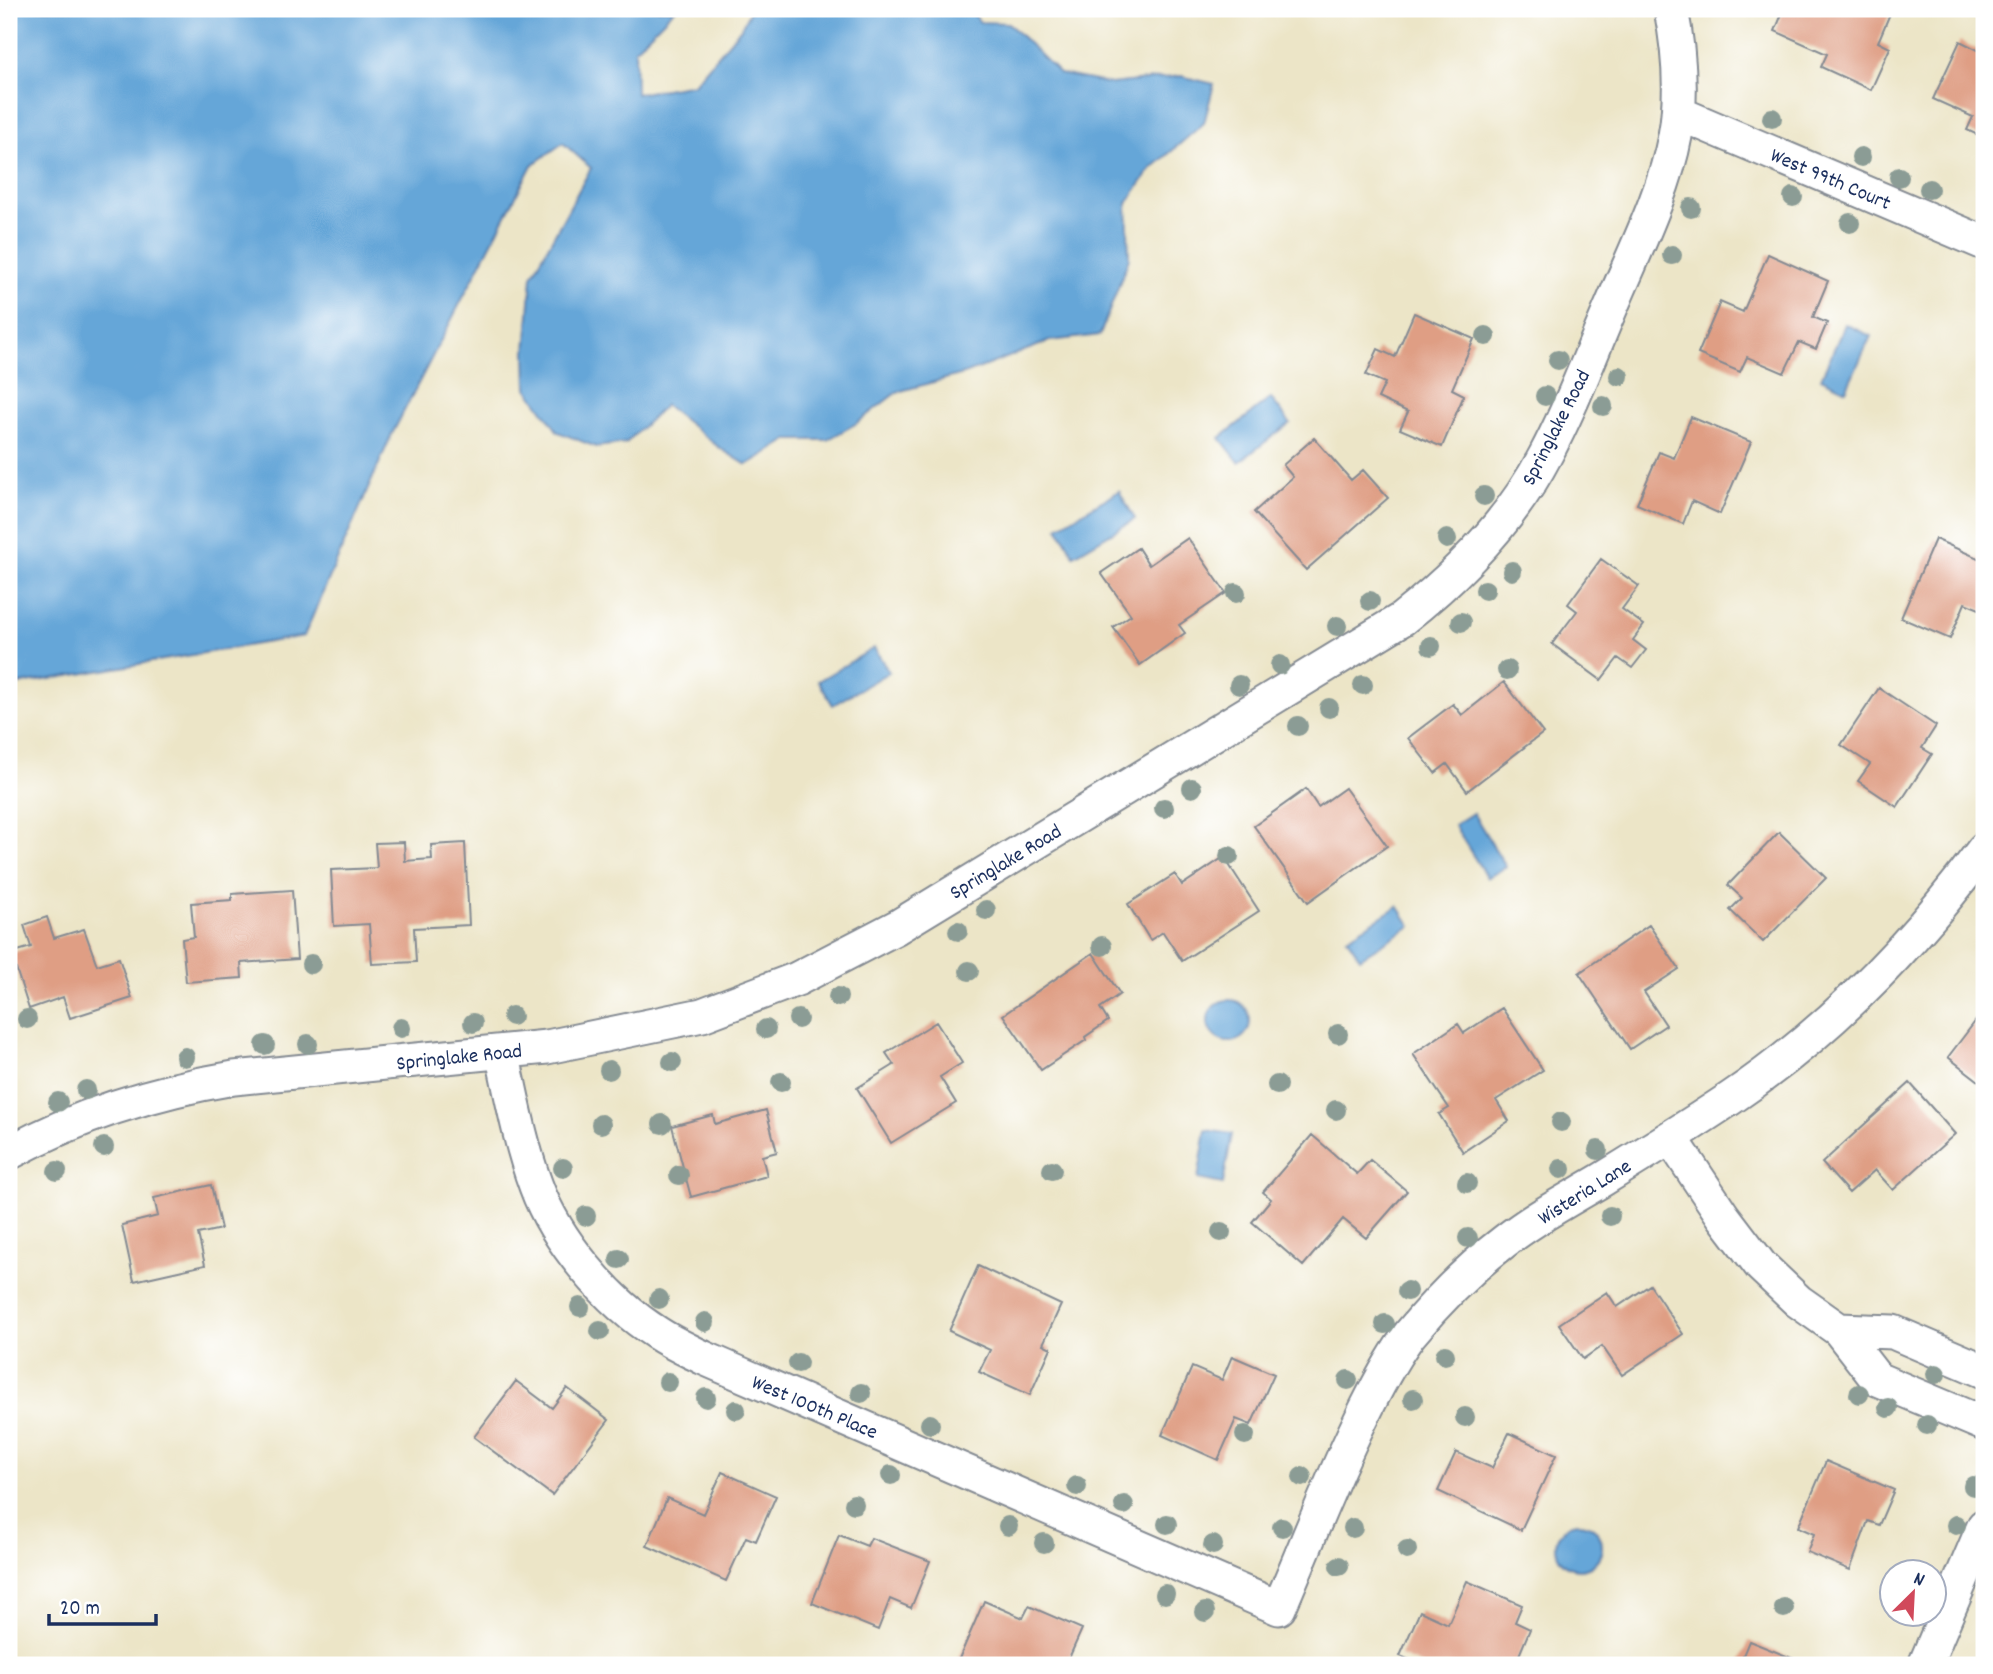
<svg xmlns="http://www.w3.org/2000/svg" width="1993" height="1674" viewBox="0 0 1993 1674" font-family="Dekko,sans-serif">
	<style>
		.water { fill: #65a6d8; stroke: #406a9b; stroke-width: 2 }
		.building { fill: #df9e84 }
		.lines { fill: none; stroke-linecap: round; stroke-linejoin: round }
		.street-casing { stroke: #848a92; stroke-width: 37 }
		.street { stroke: #fff; stroke-width: 33 }
		.tree { fill: #8b9c95 }
		.labels { text-anchor: middle; stroke-width: 6; stroke-linejoin: round; paint-order: stroke }
		.street-label { font-size: 21px; fill: #1b2f5e; stroke: #fff }
	</style>
	<rect width="100%" height="100%" fill="#fff"/>
	<filter id="ink" filterUnits="userSpaceOnUse"><feTurbulence type="fractalNoise" baseFrequency=".0143" numOctaves="2"/><feDisplacementMap in="SourceGraphic" scale="14" xChannelSelector="R" yChannelSelector="G"/><feConvolveMatrix kernelMatrix="1 2 1 2 8 2 1 2 1" color-interpolation-filters="sRGB"/></filter>
	<filter id="wash" filterUnits="userSpaceOnUse"><feTurbulence type="fractalNoise" baseFrequency=".00686" numOctaves="4" result="noise"/><feDisplacementMap in="SourceGraphic" scale="28" xChannelSelector="R" yChannelSelector="G"/><feGaussianBlur stdDeviation="1.57" result="paint"/><feColorMatrix in="noise" values="0 0 0 0 0 0 0 0 0 0 0 0 0 0 0 0 0 1.4 0 .05"/><feComposite in="paint" operator="in"/></filter>
	<g filter="url(#wash)">
		<rect width="100%" height="100%" fill="#ece5c7"/>
		<!-- water -->
		<path class="water" d="M9,9H675L635,49L636,94L694,84L741,28L751,9H970L980,22L1008,23L1060,74L1111,84L1181,76L1214,84L1204,123L1151,169L1127,203L1129,258L1100,335L1050,341L967,373L897,392L857,423L827,440H788L747,465L721,449L665,405L626,443L596,447L558,432L527,388L526,352L532,276L591,168L563,143L532,165L391,436L304,636L9,686Z
			M1845,324L1871,336L1846,390L1821,378Z
			M1271,398L1290,423L1239,462L1220,438Z
			M1119,491L1135,519L1074,555L1058,527Z
			M874,648L889,672L833,705L818,681Z
			M1473,813L1506,867L1487,878L1454,825Z
			M1398,906L1411,926L1360,958L1347,938Z
			M1208 1021a21 21 0 1 1 42 0a21 21 0 1 1-42 0Z
			M1206,1130L1232,1134L1223,1184L1198,1179Z
			M1556 1546a23 23 0 1 1 46 0a23 23 0 1 1-46 0Z"/>
		<g id="blocks">
			<!-- building -->
			<path class="building" d="M1784,9H1892L1878,42L1890,48L1871,90L1821,67L1827,54L1775,31Z
				M1960,41L1984,53V138L1967,130L1973,117L1933,99Z
				M1768,254L1828,281L1813,317L1827,323L1816,349L1799,342L1784,373L1747,357L1740,372L1698,354L1720,302L1743,312Z
				M1414,313L1474,339L1452,389L1464,395L1442,447L1400,429L1408,412L1378,398L1385,383L1366,375L1378,349L1395,357Z
				M1691,417L1751,442L1720,514L1692,501L1683,524L1637,504L1659,452L1674,458Z
				M1314,438L1351,480L1363,470L1388,498L1306,570L1254,512L1293,477L1283,465Z
				M1188,538L1226,593L1179,625L1185,633L1140,665L1113,627L1131,615L1101,573L1138,548L1149,565Z
				M1935,539L1980,559L1984,548V611L1965,603L1950,639L1901,618Z
				M1601,559L1639,586L1622,609L1644,625L1633,640L1646,650L1632,668L1618,658L1601,680L1552,644L1577,611L1568,604Z
				M1504,682L1543,733L1467,791L1447,764L1435,773L1408,738L1453,704L1462,715Z
				M1879,688L1936,726L1922,748L1932,754L1897,807L1858,781L1870,764L1841,745Z
				M1345,788L1387,846L1308,902L1254,826L1306,789L1318,807Z
				M1779,832L1826,878L1763,942L1730,910L1742,898L1728,885Z
				M404,842L405,861L432,859L431,845L465,843L469,925L414,928L416,962L372,964L369,924L334,926L331,870L377,868L375,843Z
				M1224,857L1259,911L1182,961L1163,932L1150,940L1128,904L1175,874L1182,885Z
				M292,890L297,959L241,963L242,978L186,982L182,939L194,937L191,903L232,900V894Z
				M47,917L54,938L84,929L97,965L119,958L132,998L70,1018L63,997L29,1009L11,953L31,947L24,925Z
				M1649,925L1679,969L1644,992L1666,1025L1630,1049L1579,973Z
				M1093,953L1120,994L1100,1008L1108,1021L1085,1037L1086,1040L1041,1070L1003,1015Z
				M1502,1008L1543,1070L1496,1100L1509,1121L1463,1152L1439,1114L1449,1108L1413,1054L1458,1024L1464,1033Z
				M1984,1010V1085L1948,1057Z
				M936,1022L962,1063L940,1077L956,1103L891,1143L857,1088L894,1065L886,1053Z
				M1910,1083L1955,1134L1893,1190L1875,1170L1849,1193L1822,1163Z
				M766,1110L777,1152L762,1156L767,1176L691,1197L672,1126L713,1115L715,1124Z
				M1312,1135L1357,1174L1370,1160L1407,1191L1366,1238L1343,1219L1303,1266L1252,1222L1271,1199L1263,1192Z
				M211,1185L221,1229L198,1234L205,1265L134,1281L122,1225L158,1216L154,1198Z
				M978,1266L1061,1305L1043,1344L1051,1348L1030,1395L979,1372L990,1350L949,1331Z
				M1650,1285L1683,1334L1622,1375L1602,1346L1583,1359L1559,1324L1607,1292L1617,1307Z
				M1232,1356L1274,1374L1251,1425L1236,1419L1218,1460L1162,1435L1192,1367L1222,1380Z
				M516,1381L552,1408L567,1388L609,1420L552,1495L474,1437Z
				M1509,1433L1556,1455L1521,1530L1438,1491L1456,1452L1492,1468Z
				M1826,1461L1894,1490L1879,1525L1868,1521L1850,1570L1807,1552L1814,1534L1798,1527Z
				M722,1472L776,1496L756,1541L746,1537L726,1581L647,1546L667,1498L703,1514Z
				M839,1535L867,1546L871,1538L930,1561L911,1608L890,1599L878,1630L812,1603Z
				M1467,1581L1522,1605L1515,1622L1530,1629L1515,1665H1422L1400,1656L1420,1611L1448,1624Z
				M984,1601L1023,1618L1029,1606L1082,1629L1066,1665H1049L1040,1661L1038,1665H969L958,1661Z
				M1749,1641L1809,1665H1739Z"/>
		</g>
	</g>
	<g filter="url(#ink)">
		<use href="#blocks" fill-opacity="0" stroke="#848a92" stroke-width="2"/>
		<g class="lines">
			<!-- street casing -->
			<g class="street-casing">
				<path id="street" d="M1678,113L1984,243
					M502,1052C512,1097 520,1143 536,1186C556,1241 608,1302 657,1333C672,1343 688,1350 704,1358L1279,1608C1308,1541 1334,1472 1367,1407C1379,1383 1393,1356 1410,1334C1438,1300 1471,1267 1505,1241C1534,1218 1568,1200 1600,1181C1644,1154 1688,1127 1731,1098C1830,1031 1913,945 1984,849
					M1671,1138L1723,1216L1761,1266L1798,1301L1839,1330L1877,1379L1984,1424
					M9,1153C79,1115 155,1091 234,1078L547,1047L702,1015L797,979L897,927L1402,619C1459,574 1511,521 1545,456C1571,408 1590,356 1612,305C1634,253 1665,191 1675,136C1683,94 1679,50 1671,9
					M1839,1330L1893,1332L1984,1371
					M1925,1665L1984,1526"/>
			</g>
			<!-- street -->
			<use href="#street" class="street"/>
		</g>
		<!-- trees -->
		<g class="tree">
			<circle cx="1772" cy="118" r="10"/>
			<circle cx="1861" cy="157" r="10"/>
			<circle cx="1899" cy="177" r="10"/>
			<circle cx="1929" cy="189" r="10"/>
			<circle cx="1793" cy="197" r="10"/>
			<circle cx="1691" cy="208" r="10"/>
			<circle cx="1850" cy="223" r="10"/>
			<circle cx="1672" cy="255" r="10"/>
			<circle cx="1486" cy="336" r="10"/>
			<circle cx="1558" cy="360" r="10"/>
			<circle cx="1619" cy="376" r="10"/>
			<circle cx="1545" cy="396" r="10"/>
			<circle cx="1603" cy="406" r="10"/>
			<circle cx="1484" cy="496" r="10"/>
			<circle cx="1447" cy="539" r="10"/>
			<circle cx="1512" cy="571" r="10"/>
			<circle cx="1485" cy="590" r="10"/>
			<circle cx="1236" cy="593" r="10"/>
			<circle cx="1370" cy="601" r="10"/>
			<circle cx="1461" cy="622" r="10"/>
			<circle cx="1337" cy="626" r="10"/>
			<circle cx="1431" cy="646" r="10"/>
			<circle cx="1280" cy="665" r="10"/>
			<circle cx="1507" cy="670" r="10"/>
			<circle cx="1239" cy="685" r="10"/>
			<circle cx="1363" cy="685" r="10"/>
			<circle cx="1329" cy="708" r="10"/>
			<circle cx="1298" cy="726" r="10"/>
			<circle cx="1192" cy="788" r="10"/>
			<circle cx="1164" cy="808" r="10"/>
			<circle cx="1229" cy="856" r="10"/>
			<circle cx="986" cy="910" r="10"/>
			<circle cx="958" cy="931" r="10"/>
			<circle cx="1102" cy="946" r="10"/>
			<circle cx="311" cy="964" r="10"/>
			<circle cx="969" cy="971" r="10"/>
			<circle cx="838" cy="997" r="10"/>
			<circle cx="512" cy="1016" r="10"/>
			<circle cx="27" cy="1019" r="10"/>
			<circle cx="798" cy="1019" r="10"/>
			<circle cx="473" cy="1023" r="10"/>
			<circle cx="401" cy="1028" r="10"/>
			<circle cx="766" cy="1029" r="10"/>
			<circle cx="1338" cy="1034" r="10"/>
			<circle cx="308" cy="1044" r="10"/>
			<circle cx="265" cy="1045" r="10"/>
			<circle cx="185" cy="1057" r="10"/>
			<circle cx="672" cy="1062" r="10"/>
			<circle cx="609" cy="1070" r="10"/>
			<circle cx="781" cy="1082" r="10"/>
			<circle cx="1277" cy="1085" r="10"/>
			<circle cx="86" cy="1090" r="10"/>
			<circle cx="58" cy="1102" r="10"/>
			<circle cx="1336" cy="1110" r="10"/>
			<circle cx="1561" cy="1122" r="10"/>
			<circle cx="601" cy="1124" r="10"/>
			<circle cx="662" cy="1124" r="10"/>
			<circle cx="104" cy="1147" r="10"/>
			<circle cx="1598" cy="1150" r="10"/>
			<circle cx="563" cy="1168" r="10"/>
			<circle cx="1561" cy="1169" r="10"/>
			<circle cx="1052" cy="1170" r="10"/>
			<circle cx="57" cy="1171" r="10"/>
			<circle cx="679" cy="1175" r="10"/>
			<circle cx="1467" cy="1183" r="10"/>
			<circle cx="586" cy="1216" r="10"/>
			<circle cx="1610" cy="1216" r="10"/>
			<circle cx="1221" cy="1232" r="10"/>
			<circle cx="1468" cy="1238" r="10"/>
			<circle cx="619" cy="1259" r="10"/>
			<circle cx="1407" cy="1291" r="10"/>
			<circle cx="659" cy="1299" r="10"/>
			<circle cx="580" cy="1307" r="10"/>
			<circle cx="705" cy="1322" r="10"/>
			<circle cx="1385" cy="1324" r="10"/>
			<circle cx="600" cy="1331" r="10"/>
			<circle cx="1445" cy="1355" r="10"/>
			<circle cx="798" cy="1363" r="10"/>
			<circle cx="1936" cy="1374" r="10"/>
			<circle cx="1348" cy="1380" r="10"/>
			<circle cx="668" cy="1382" r="10"/>
			<circle cx="861" cy="1393" r="10"/>
			<circle cx="1859" cy="1394" r="10"/>
			<circle cx="706" cy="1398" r="10"/>
			<circle cx="1413" cy="1399" r="10"/>
			<circle cx="1888" cy="1408" r="10"/>
			<circle cx="736" cy="1410" r="10"/>
			<circle cx="1465" cy="1417" r="10"/>
			<circle cx="930" cy="1424" r="10"/>
			<circle cx="1927" cy="1425" r="10"/>
			<circle cx="1245" cy="1435" r="10"/>
			<circle cx="891" cy="1475" r="10"/>
			<circle cx="1302" cy="1477" r="10"/>
			<circle cx="1077" cy="1486" r="10"/>
			<circle cx="1973" cy="1486" r="10"/>
			<circle cx="854" cy="1504" r="10"/>
			<circle cx="1124" cy="1505" r="10"/>
			<circle cx="1167" cy="1524" r="10"/>
			<circle cx="1956" cy="1525" r="10"/>
			<circle cx="1008" cy="1526" r="10"/>
			<circle cx="1282" cy="1527" r="10"/>
			<circle cx="1353" cy="1528" r="10"/>
			<circle cx="1044" cy="1543" r="10"/>
			<circle cx="1213" cy="1545" r="10"/>
			<circle cx="1407" cy="1550" r="10"/>
			<circle cx="1339" cy="1566" r="10"/>
			<circle cx="1165" cy="1594" r="10"/>
			<circle cx="1784" cy="1608" r="10"/>
			<circle cx="1205" cy="1612" r="10"/>
		</g>
	</g>
	<g class="labels">
		<!-- street labels -->
		<g class="street-label">
			<text transform="translate(1831 178) rotate(23)" y="7">West 99th Court</text>
			<text transform="translate(1555 427) rotate(-63)" y="7">Springlake Road</text>
			<text transform="translate(1005 861) rotate(-31)" y="7">Springlake Road</text>
			<text transform="translate(459 1056) rotate(-6)" y="7">Springlake Road</text>
			<text transform="translate(1584 1191) rotate(-32)" y="7">Wisteria Lane</text>
			<text transform="translate(815 1406) rotate(23)" y="7">West 100th Place</text>
		</g>
	</g>
	<!-- margin -->
	<rect width="1993" height="1674" fill="none" stroke="#fff" stroke-width="35"/>
	<!-- north arrow -->
	<g transform="translate(1913 1593) rotate(24)"><circle r="33" fill="#ffffff" stroke="#a4acbf" stroke-width="2"/>
	<path d="M0-5L12 26L0 18L-12 26Z" fill="#d1495b"/>
	<text y="-10" font-size="19" font-weight="bold" text-anchor="middle" fill="#1b2f5e">N</text>
	</g>
	<!-- scale -->
	<path d="M49 1614v10h107v-10" fill="none" stroke="#1b2f5e" stroke-width="3.5"/>
	<text x="60" y="1614" font-size="21" fill="#1b2f5e" stroke="#ffffff" stroke-width="5" paint-order="stroke">20 m</text>
</svg>
